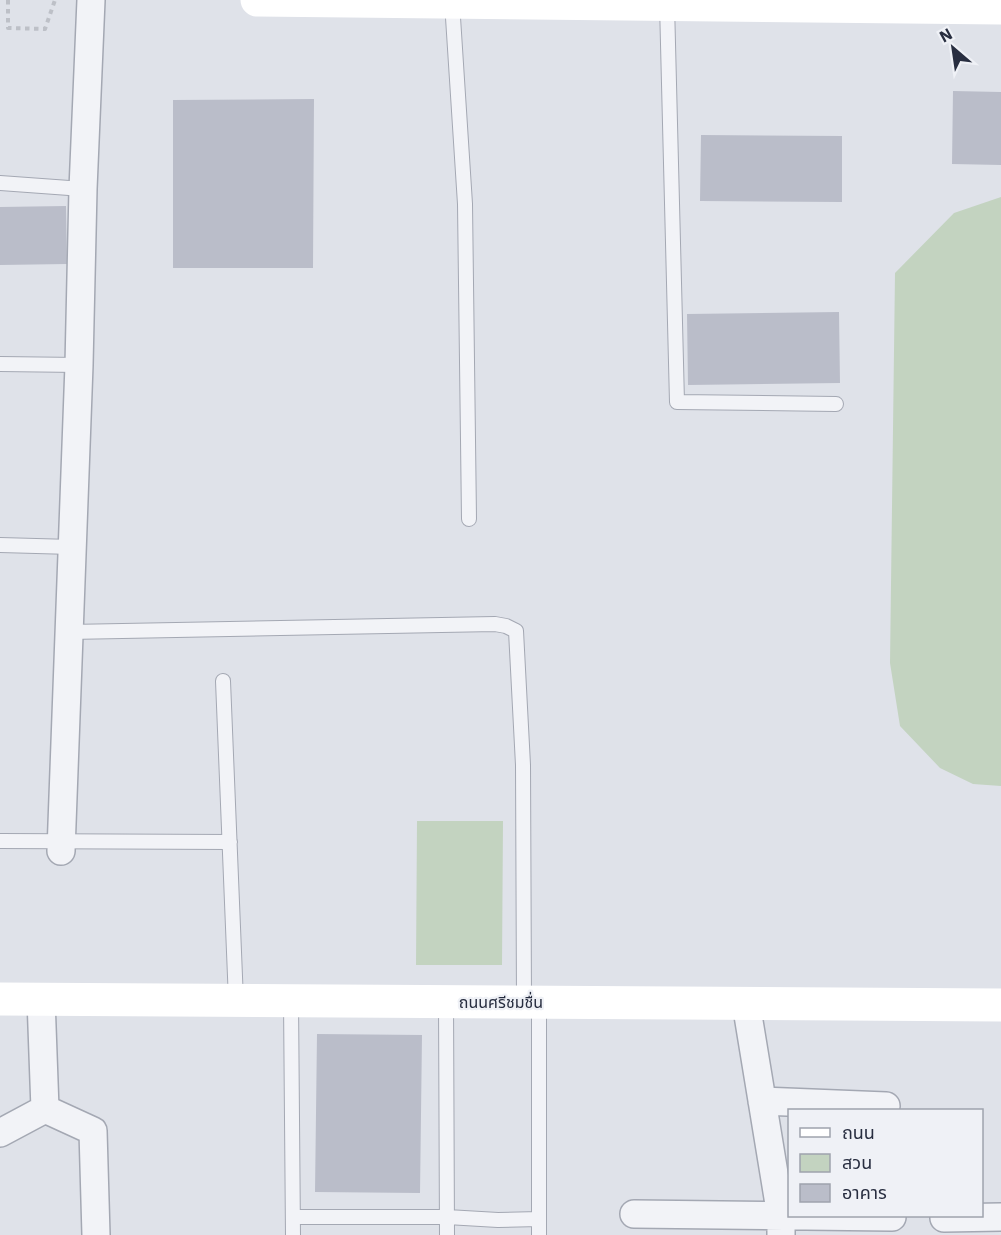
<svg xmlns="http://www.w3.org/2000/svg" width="1001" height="1235" viewBox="0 0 1001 1235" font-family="'IBM Plex Sans','Noto Sans Thai',sans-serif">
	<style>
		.green { fill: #c3d3c0 }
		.building { fill: #babdc9 }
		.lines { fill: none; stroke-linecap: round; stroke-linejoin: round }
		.lane-casing { stroke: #a4a8b3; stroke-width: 16 }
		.street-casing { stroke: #a4a8b3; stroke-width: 30 }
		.path { stroke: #bdc0c7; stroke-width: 4; stroke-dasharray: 4.5 4.5; stroke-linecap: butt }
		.lane { stroke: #f2f3f7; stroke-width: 14 }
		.street { stroke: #f2f3f7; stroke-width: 27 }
		.secondary { stroke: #fff; stroke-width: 33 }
		.labels { text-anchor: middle; stroke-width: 4.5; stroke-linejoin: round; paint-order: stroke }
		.street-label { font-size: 16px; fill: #282e40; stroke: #eff1f6 }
	</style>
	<rect width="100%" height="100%" fill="#dfe2e9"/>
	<!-- green -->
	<path class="green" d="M1001,197V786L973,784L940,768L900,726L890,663L895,273L954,213Z
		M417,821H503L502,965H416Z"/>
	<!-- building -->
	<path class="building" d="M953,91L1001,92V165L952,164Z
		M314,99L313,268H173V100Z
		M701,135L842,136V202L700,201Z
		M66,206L67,264L0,265V207Z
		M839,312L840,383L688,385L687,314Z
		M317,1034L422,1035L420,1193L315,1192Z"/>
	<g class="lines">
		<!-- lane casing -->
		<g class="lane-casing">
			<path id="lane" d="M452,2L465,204L469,519
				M667,4L677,402L836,404
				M0,183L83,189
				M0,364L79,365
				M0,545L72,547
				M69,632L495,624L506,626L516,631L523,765L524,1002
				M223,681L236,1001
				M0,841L230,842
				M291,1001L293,1235
				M446,1002L447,1235
				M293,1217H447L498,1220L539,1219V1002
				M539,1219V1235"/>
		</g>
		<!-- street casing -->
		<g class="street-casing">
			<path id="street" d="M61,851L79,365L83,189L91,0
				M41,999L45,1109L93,1131L96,1235
				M746,1003L781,1216V1235
				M762,1101L886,1106
				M0,1133L45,1109
				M634,1214L892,1217
				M944,1218L1001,1217"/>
		</g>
		<!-- path -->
		<path class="path" d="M8,0V28L45,29L55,0"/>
		<!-- lane -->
		<use href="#lane" class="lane"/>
		<!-- street -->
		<use href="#street" class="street"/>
		<!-- secondary -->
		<path class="secondary" d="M257,0L1001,8
			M0,999L1001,1005"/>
	</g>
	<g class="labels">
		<!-- street labels -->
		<g class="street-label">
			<text x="501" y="1008">ถนนศรีชมชื่น</text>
		</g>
	</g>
	<!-- legend -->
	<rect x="788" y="1109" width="195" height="108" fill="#eff1f6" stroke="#9fa3ad" stroke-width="1.5"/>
	<rect x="800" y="1128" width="30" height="9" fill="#ffffff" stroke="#9fa3ad" stroke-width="1.5"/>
	<text x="842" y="1139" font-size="18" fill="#282e40">ถนน</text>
	<rect x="800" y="1154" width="30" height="18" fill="#c3d3c0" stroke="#9fa3ad" stroke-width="1.5"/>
	<text x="842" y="1169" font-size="18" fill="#282e40">สวน</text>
	<rect x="800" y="1184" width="30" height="18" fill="#babdc9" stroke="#9fa3ad" stroke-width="1.5"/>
	<text x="842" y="1199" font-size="18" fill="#282e40">อาคาร</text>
	<!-- north arrow -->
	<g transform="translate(953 48) rotate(331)" stroke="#eff1f6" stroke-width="4.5" paint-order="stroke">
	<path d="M0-4.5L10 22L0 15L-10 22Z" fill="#282e40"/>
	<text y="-9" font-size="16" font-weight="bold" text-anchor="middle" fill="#282e40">N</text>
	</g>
</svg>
